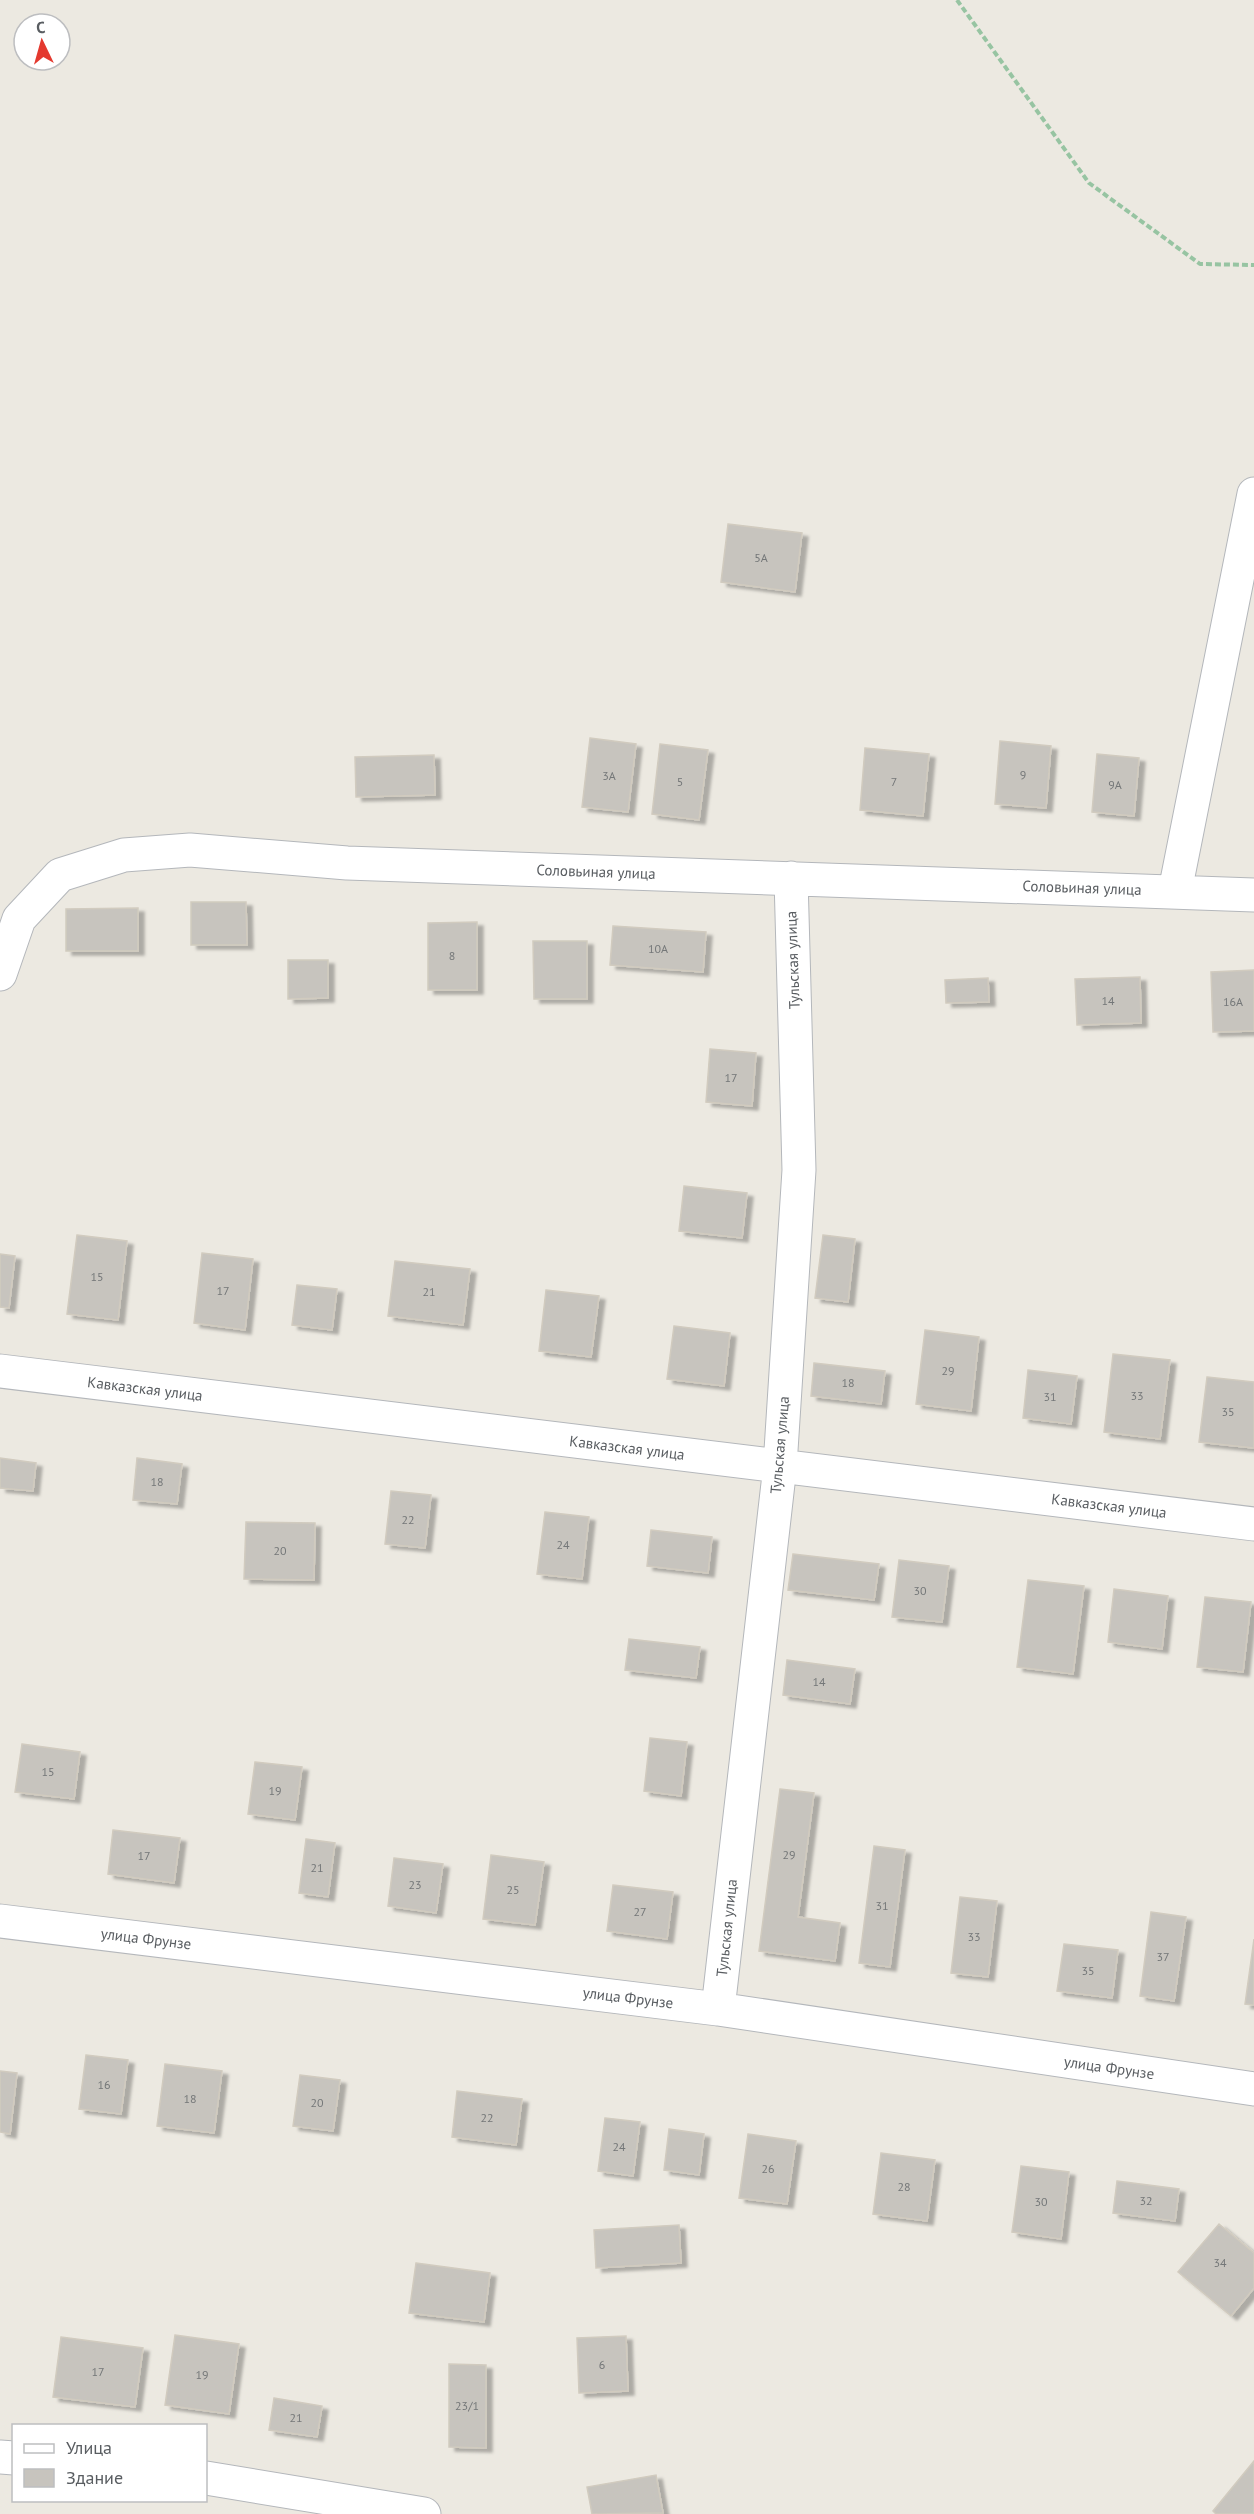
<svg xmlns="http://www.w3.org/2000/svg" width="1254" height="2514" viewBox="0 0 1254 2514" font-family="'PT Sans',sans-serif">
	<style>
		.building { fill: #c7c4be; stroke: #d1cbbf; stroke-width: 1.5; filter: url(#shadow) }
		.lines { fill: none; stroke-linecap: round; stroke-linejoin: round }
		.minor-casing { stroke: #b4b7bb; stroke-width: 35 }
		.path { stroke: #97c4a2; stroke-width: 4; stroke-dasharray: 6 3; stroke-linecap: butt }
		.minor { stroke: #fff; stroke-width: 33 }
		.labels { text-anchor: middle; stroke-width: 4.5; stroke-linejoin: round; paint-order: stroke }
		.number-label { font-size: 12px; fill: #747778 }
		.street-label { font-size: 15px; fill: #595d61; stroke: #fff }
	</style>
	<defs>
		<filter id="shadow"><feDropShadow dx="6" dy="4" stdDeviation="1.5" flood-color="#0004"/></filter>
	</defs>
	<rect width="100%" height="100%" fill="#ece9e1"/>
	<!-- building -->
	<path class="building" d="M728,524L802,533L795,592L721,582Z
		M590,738L636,744L628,812L582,807Z
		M1000,741L1051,746L1046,808L995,804Z
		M660,744L708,750L699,820L652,814Z
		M865,748L929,754L923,816L860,810Z
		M1097,754L1139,758L1134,816L1092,812Z
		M434,755L435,795L356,797L355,757Z
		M191,902H246L247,945H191Z
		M138,908V951H66V909Z
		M477,922V990H428V923Z
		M613,926L706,932L703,972L610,965Z
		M533,941H587V999H534Z
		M288,960H328V998L288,999Z
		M1254,970V1031L1213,1032L1211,972Z
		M1140,977L1141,1023L1077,1025L1075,979Z
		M988,978L989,1002L946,1003L945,980Z
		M710,1049L756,1053L752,1106L706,1102Z
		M684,1186L747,1193L742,1238L679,1231Z
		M77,1235L127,1241L118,1320L67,1314Z
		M823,1235L855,1239L848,1302L815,1298Z
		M202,1253L253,1259L245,1330L194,1323Z
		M0,1254L15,1256L9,1308L0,1307Z
		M395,1261L470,1269L463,1325L388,1316Z
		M297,1285L337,1289L332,1330L292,1325Z
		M546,1290L599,1296L591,1357L539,1351Z
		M674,1326L730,1333L724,1386L667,1379Z
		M925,1330L979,1337L971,1411L916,1404Z
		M1113,1354L1170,1360L1160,1439L1104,1432Z
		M814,1363L885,1371L881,1404L811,1396Z
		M1028,1370L1077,1376L1071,1424L1023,1418Z
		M1207,1377L1254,1382V1448L1199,1442Z
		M0,1458L36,1463L33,1491L0,1488Z
		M137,1458L182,1464L177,1504L133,1500Z
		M391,1491L431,1495L425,1548L385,1544Z
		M545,1512L589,1517L582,1579L537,1574Z
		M246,1522L315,1523L314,1580L244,1579Z
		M651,1530L712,1537L708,1573L647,1566Z
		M793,1554L879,1564L874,1600L788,1590Z
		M899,1560L949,1566L942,1622L892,1617Z
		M1028,1580L1084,1586L1073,1674L1017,1667Z
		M1114,1589L1168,1596L1162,1649L1108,1642Z
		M1205,1597L1251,1602L1243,1672L1197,1667Z
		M629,1639L700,1647L696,1678L625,1670Z
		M787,1660L855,1669L850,1704L783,1695Z
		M650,1738L687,1742L681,1796L644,1791Z
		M22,1744L80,1752L74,1799L15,1792Z
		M255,1762L302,1767L295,1820L248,1814Z
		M780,1789L814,1793L798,1917L840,1923L835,1961L759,1951Z
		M113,1830L180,1838L174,1883L108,1874Z
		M306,1839L335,1843L328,1897L299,1893Z
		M874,1846L905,1850L890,1967L859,1963Z
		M491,1855L544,1862L535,1925L483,1919Z
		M394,1858L443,1864L436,1913L388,1906Z
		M613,1885L673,1892L667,1939L607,1931Z
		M960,1897L997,1901L988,1977L951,1973Z
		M1151,1912L1186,1917L1174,2001L1140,1996Z
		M1254,1939V2005L1245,2004Z
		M1064,1944L1118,1950L1112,1998L1057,1991Z
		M86,2055L128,2060L121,2114L79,2109Z
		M165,2064L222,2071L214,2133L157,2126Z
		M0,2071L17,2073L10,2134L0,2132Z
		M300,2075L340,2080L333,2131L293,2126Z
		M457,2091L522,2099L516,2145L452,2137Z
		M605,2118L640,2122L633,2176L598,2171Z
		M669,2129L704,2134L699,2175L664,2170Z
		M748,2134L796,2141L787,2204L739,2198Z
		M881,2153L935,2160L927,2221L873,2214Z
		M1021,2166L1069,2172L1061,2239L1012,2232Z
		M1117,2181L1179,2189L1175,2221L1113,2213Z
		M1219,2224L1254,2253V2288L1231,2316L1178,2272Z
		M679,2225L681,2263L596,2268L594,2230Z
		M416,2263L490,2273L484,2322L409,2313Z
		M175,2335L239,2344L229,2414L165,2405Z
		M626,2336L628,2391L579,2393L577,2338Z
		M61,2337L143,2348L135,2407L53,2397Z
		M449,2364L486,2365V2448L449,2447Z
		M274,2398L322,2406L317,2437L269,2430Z
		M1254,2461V2514H1216L1213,2511Z
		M656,2475L663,2513L592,2514L587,2487Z"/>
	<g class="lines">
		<!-- minor casing -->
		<g class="minor-casing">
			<path id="minor" d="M1175,891L1254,494
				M0,974L19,919L60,875L124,855L190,850L347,863L1254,895
				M0,1371L1254,1524
				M0,1921L718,2009L1254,2089
				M718,2009L780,1466L799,1170L791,878
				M0,2457L14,2458
				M206,2478L424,2514"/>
		</g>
		<!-- path -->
		<path class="path" d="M957,0L1089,183L1200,264L1254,265"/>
		<!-- minor -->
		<use href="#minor" class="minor"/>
	</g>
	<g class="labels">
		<!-- number labels -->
		<g class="number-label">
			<text x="761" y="562">5А</text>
			<text x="1023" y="779">9</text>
			<text x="609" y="780">3А</text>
			<text x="680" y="786">5</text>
			<text x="894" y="786">7</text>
			<text x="1115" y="789">9А</text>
			<text x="658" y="953">10А</text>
			<text x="452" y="960">8</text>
			<text x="1108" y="1005">14</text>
			<text x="1233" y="1006">16А</text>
			<text x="731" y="1082">17</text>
			<text x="97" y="1281">15</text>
			<text x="223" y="1295">17</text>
			<text x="429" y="1296">21</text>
			<text x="948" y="1375">29</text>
			<text x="848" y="1387">18</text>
			<text x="1137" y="1400">33</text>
			<text x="1050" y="1401">31</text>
			<text x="1228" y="1416">35</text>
			<text x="157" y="1486">18</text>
			<text x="408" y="1524">22</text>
			<text x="563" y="1549">24</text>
			<text x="280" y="1555">20</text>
			<text x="920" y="1595">30</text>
			<text x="819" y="1686">14</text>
			<text x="48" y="1776">15</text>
			<text x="275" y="1795">19</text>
			<text x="789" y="1859">29</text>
			<text x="144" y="1860">17</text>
			<text x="317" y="1872">21</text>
			<text x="415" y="1889">23</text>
			<text x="513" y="1894">25</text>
			<text x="882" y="1910">31</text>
			<text x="640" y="1916">27</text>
			<text x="974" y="1941">33</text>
			<text x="1163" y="1961">37</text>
			<text x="1088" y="1975">35</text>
			<text x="104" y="2089">16</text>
			<text x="190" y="2103">18</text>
			<text x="317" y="2107">20</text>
			<text x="487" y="2122">22</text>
			<text x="619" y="2151">24</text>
			<text x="768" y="2173">26</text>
			<text x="904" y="2191">28</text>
			<text x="1146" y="2205">32</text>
			<text x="1041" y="2206">30</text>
			<text x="1220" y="2267">34</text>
			<text x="602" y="2369">6</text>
			<text x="98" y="2376">17</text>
			<text x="202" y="2379">19</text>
			<text x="467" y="2410">23/1</text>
			<text x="296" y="2422">21</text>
		</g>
		<!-- street labels -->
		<g class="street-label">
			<text transform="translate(596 872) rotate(2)" y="5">Соловьиная улица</text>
			<text transform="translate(1082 888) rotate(2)" y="5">Соловьиная улица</text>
			<text transform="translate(793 960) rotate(-92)" y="5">Тульская улица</text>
			<text transform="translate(145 1389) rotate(7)" y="5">Кавказская улица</text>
			<text transform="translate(780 1445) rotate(-85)" y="5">Тульская улица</text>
			<text transform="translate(627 1448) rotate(7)" y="5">Кавказская улица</text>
			<text transform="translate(1109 1506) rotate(7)" y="5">Кавказская улица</text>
			<text transform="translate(727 1928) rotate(-84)" y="5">Тульская улица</text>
			<text transform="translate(146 1939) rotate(7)" y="5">улица Фрунзе</text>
			<text transform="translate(628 1998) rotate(7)" y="5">улица Фрунзе</text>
			<text transform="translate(1109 2068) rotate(8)" y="5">улица Фрунзе</text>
		</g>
	</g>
	<!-- legend -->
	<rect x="12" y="2424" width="195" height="78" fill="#ffffff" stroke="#bdbec0" stroke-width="1.5"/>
	<rect x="24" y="2444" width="30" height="9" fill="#ffffff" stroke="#bdbec0" stroke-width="1.5"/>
	<text x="66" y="2454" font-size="18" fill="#595d61">Улица</text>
	<rect x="24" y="2469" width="30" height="18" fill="#c7c4be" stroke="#bdbec0" stroke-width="1.5"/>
	<text x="66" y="2484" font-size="18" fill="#595d61">Здание</text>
	<!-- north arrow -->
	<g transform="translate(42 42) rotate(355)"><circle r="28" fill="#ffffff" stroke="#bdbec0" stroke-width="1.5"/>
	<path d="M0-4.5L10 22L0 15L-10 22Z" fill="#e4392f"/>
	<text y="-9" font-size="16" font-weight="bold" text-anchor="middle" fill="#595d61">С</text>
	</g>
</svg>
